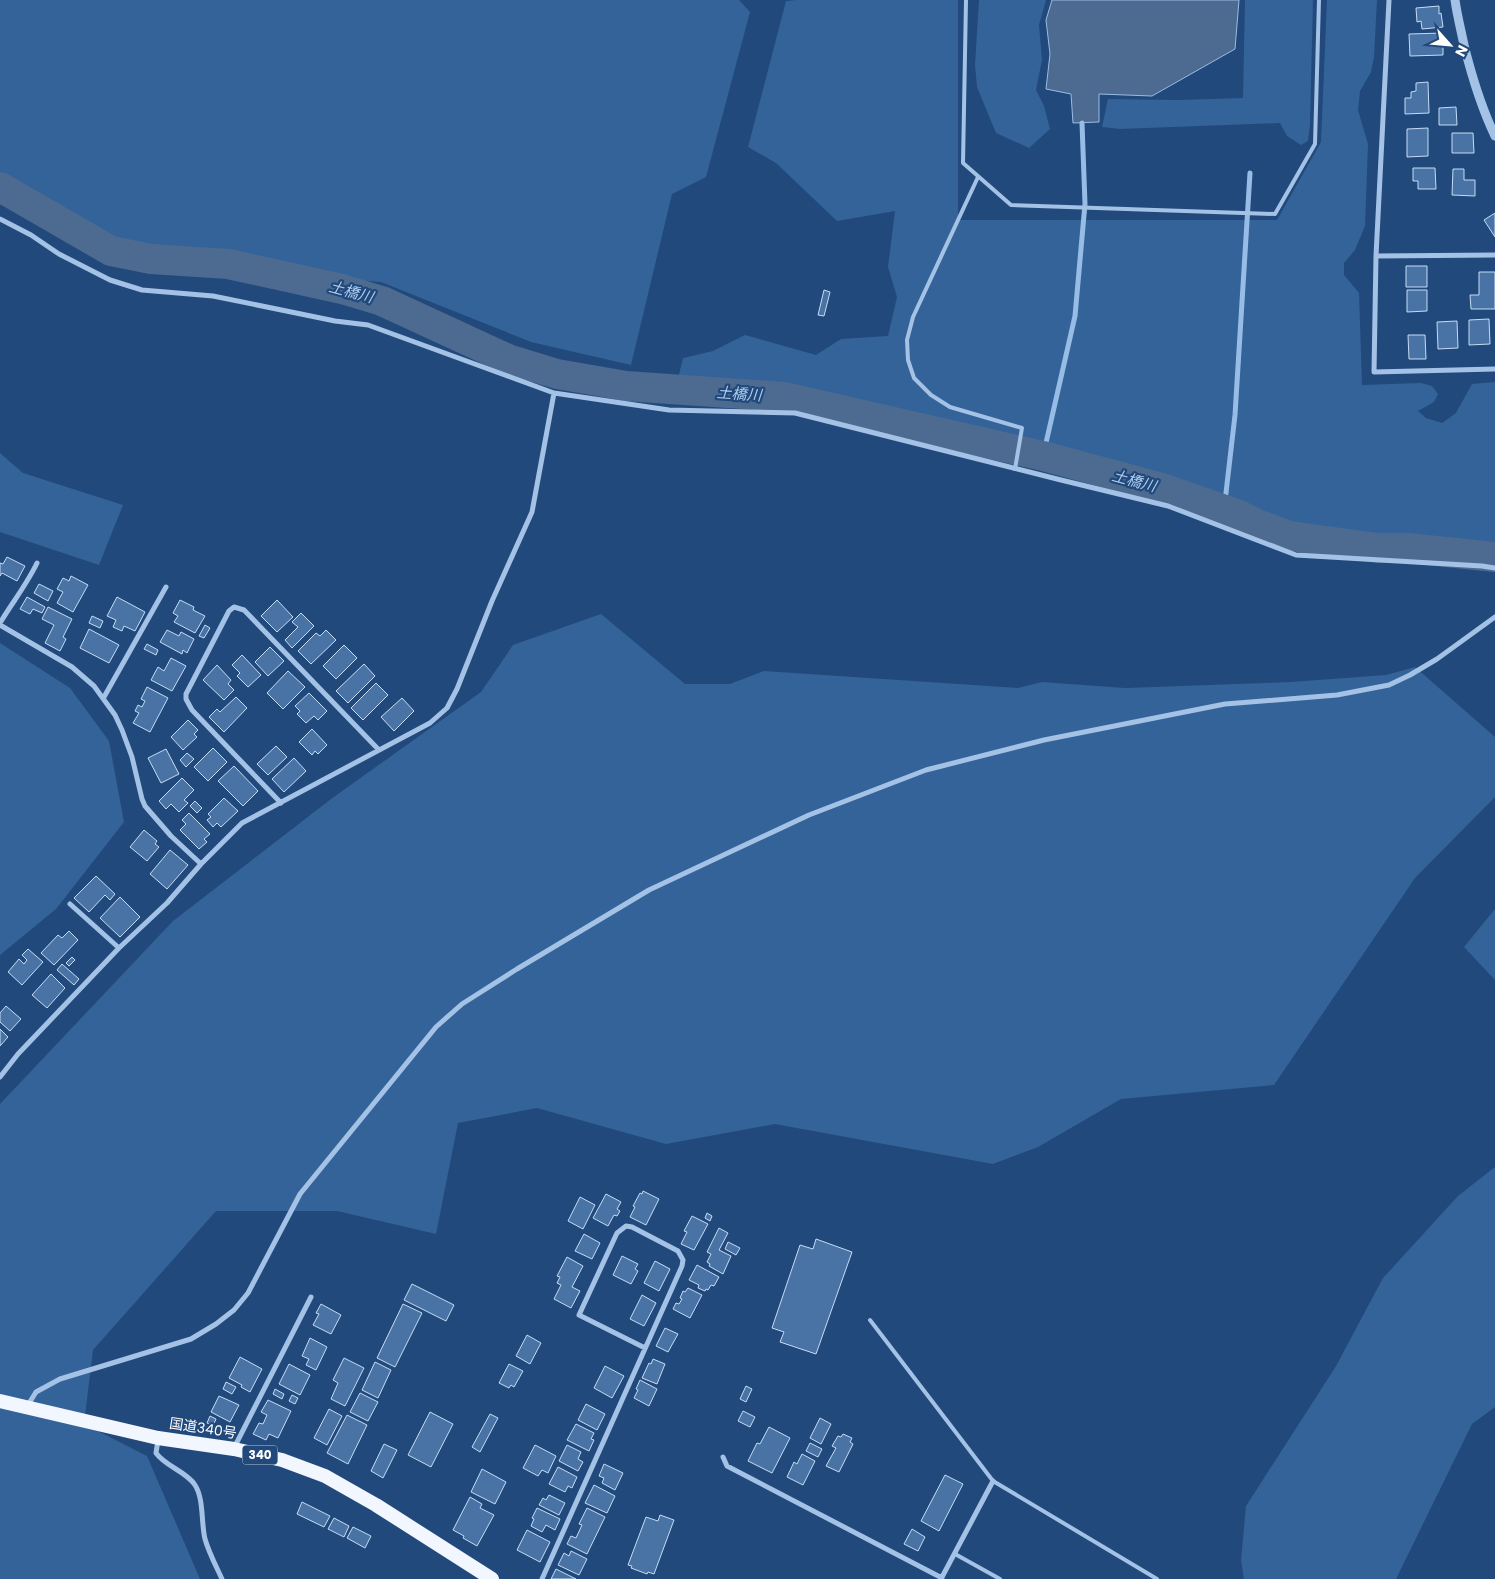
<svg xmlns="http://www.w3.org/2000/svg" width="1495" height="1579" viewBox="0 0 1495 1579" font-family="Poppins,'Noto Sans JP',sans-serif">
	<style>
		.green { fill: #346399 }
		.water { fill: #4d6b90; stroke: #97bde7 }
		.lines { fill: none; stroke-linecap: round; stroke-linejoin: round }
		.stream { stroke: #97bde7; stroke-width: 5 }
		.river { stroke: #4d6b90; stroke-width: 30 }
		.building { fill: #4a73a5; stroke: #c6dcf5 }
		.service { stroke: #a3c2e6; stroke-width: 4 }
		.minor { stroke: #a3c2e6; stroke-width: 5 }
		.tertiary { stroke: #a3c2e6; stroke-width: 9 }
		.trunk { stroke: #f2f6fe; stroke-width: 14 }
		.labels { text-anchor: middle; stroke-width: 4.5; stroke-linejoin: round; paint-order: stroke }
		.shield { fill: #21497b; stroke: #bcc8d7; stroke-width: 1 }
		.shield-label { font-size: 12px; font-weight: bold; fill: #fff }
		.street-label { font-size: 14px; fill: #fff; stroke: #21497b }
		.water-label { font-size: 15px; font-style: italic; fill: #aeccee; stroke: #21497b }
	</style>
	<rect width="100%" height="100%" fill="#21497b"/>
	<!-- green -->
	<path class="green" d="M0,0H739L750,12L706,177L672,194L631,365L531,342L381,282L175,266L76,238L0,191Z
		M797,0H958V220H1277L1321,142L1327,0H1377L1374,57L1371,72L1360,91L1358,110L1368,144L1365,226L1355,250L1344,263V275L1359,293L1362,385L1421,383L1432,386L1438,394L1434,402L1418,411L1426,418L1442,423L1456,413L1472,384L1495,382V550L1360,539L1291,530L1235,506L1058,451L676,387L683,358L713,351L745,335L816,355L841,339L888,336L897,297L888,267L895,211L837,221L776,163L748,147L786,1Z
		M979,0H1046L1039,25L1042,60L1036,90L1044,106L1050,129L1029,148L996,133L977,87L975,65Z
		M1245,0H1313L1310,125L1308,141L1301,145L1287,136L1280,123L1120,129L1102,127L1108,99L1179,100L1243,98Z
		M0,453L23,473L123,505L99,565L0,532Z
		M601,614L685,684H730L764,671L1018,688L1042,682L1125,688L1291,682L1386,675L1415,667L1495,737V797L1415,878L1274,1085L1121,1099L1038,1147L993,1164L775,1124L666,1144L537,1108L458,1123L436,1234L337,1211H216L93,1350L84,1424L147,1456L200,1579H0V1104L173,921L331,799L481,692L513,645Z
		M0,643L70,688L109,741L124,822L56,909L0,955Z
		M1495,909V980L1464,947Z
		M1495,1167V1407L1472,1424L1396,1579H1244L1241,1560L1246,1506L1336,1366L1383,1278L1458,1196Z"/>
	<!-- water -->
	<path class="water" d="M1052,0H1239L1235,49L1152,96L1099,94V122L1073,123L1071,94L1046,89L1050,54L1046,20Z"/>
	<g class="lines">
		<!-- stream -->
		<path class="stream" d="M1043,456L1075,316L1085,204L1082,123
			M1224,510L1235,415L1250,173"/>
		<!-- river -->
		<path class="river" d="M0,187L111,251L151,259L228,264L342,289L382,301L508,359L557,374L626,386L785,397L1043,456L1162,488L1239,515L1257,524L1290,536L1378,548H1408L1495,557"/>
	</g>
	<!-- building -->
	<path class="building" d="M1439,6V14L1441,13L1443,27L1422,29L1421,21L1417,22L1416,8Z
		M1443,33V55L1410,56L1409,34Z
		M1428,82L1429,113L1405,114V98H1411V92L1416,91V83Z
		M1456,107L1457,125H1439V108Z
		M1428,128V156L1407,157V129Z
		M1452,133H1473L1474,153H1452Z
		M1413,168H1435L1436,189H1418V181H1413Z
		M1453,169H1464V180H1475V196L1452,195Z
		M1495,213V237L1484,220Z
		M1406,266H1427V287H1406Z
		M1479,272H1495V309H1471L1470,295H1479Z
		M824,290L830,292L824,316L818,315Z
		M1407,290H1427V311L1407,312Z
		M1489,319L1490,344L1469,345V320Z
		M1457,321L1458,348L1438,349L1437,322Z
		M1408,335H1425L1426,359H1409Z
		M7,557L25,566L17,581L2,573L0,576V563L3,564Z
		M71,576L88,585L73,612L57,603L63,592L57,589L63,578L69,581Z
		M39,584L53,591L48,601L34,593Z
		M27,597L45,607L42,613L33,609L30,614L20,609Z
		M117,597L145,612L135,631L124,626L122,631L113,627L116,620L107,616Z
		M180,600L194,607L193,610L205,616L195,633L174,622L178,616L173,613Z
		M277,600L293,617L277,632L261,616Z
		M48,607L72,619L63,637L66,639L60,651L45,643L54,625L42,619Z
		M301,613L314,626L292,648L285,640L298,627L292,622Z
		M92,616L103,621L100,628L89,623Z
		M205,625L210,628L204,638L199,636Z
		M89,629L119,645L109,663L80,648Z
		M167,630L179,636L181,632L194,639L187,653L183,650L182,654L160,642Z
		M326,630L336,640L311,664L298,651L316,633L320,636Z
		M147,644L158,650L156,655L144,649Z
		M344,645L357,658L336,679L323,666Z
		M270,647L284,661L268,676L255,662Z
		M242,655L261,675L248,687L237,676L240,673L232,665Z
		M171,658L186,666L172,691L151,680L158,667L164,671Z
		M364,664L375,676L348,703L336,691Z
		M217,665L231,680L228,684L234,690L224,700L203,680Z
		M288,671L305,687L283,709L267,693Z
		M376,683L388,695L363,720L351,708Z
		M147,687L168,698L150,732L133,723L139,713L135,711L138,705L142,707L145,701L141,699Z
		M309,693L327,711L318,720L314,716L306,723L297,714L300,711L295,706Z
		M236,697L247,708L224,732L209,717L217,709L220,712Z
		M402,698L414,711L394,731L381,717Z
		M188,720L198,730L194,734L197,737L183,750L171,737Z
		M312,729L327,745L318,754L315,751L312,755L299,742Z
		M276,746L287,757L268,775L257,764Z
		M213,748L227,762L208,781L194,767Z
		M166,749L179,774L161,783L148,758Z
		M187,753L194,759L186,767L180,760Z
		M294,758L306,771L284,792L272,779Z
		M234,766L258,791L243,806L218,781Z
		M182,778L194,790L184,800L188,803L179,812L171,804L166,809L159,801Z
		M224,798L238,811L221,827L217,823L213,827L207,820L211,817L208,814Z
		M195,801L202,808L197,813L190,806Z
		M189,813L210,834L204,839L207,842L199,849L180,830L186,824L182,820Z
		M144,830L157,841L155,844L159,847L147,861L130,847Z
		M170,850L188,865L167,889L150,874Z
		M96,876L115,894L110,900L105,895L89,912L74,898Z
		M120,897L140,917L120,937L100,918Z
		M69,931L78,940L54,965L41,953L58,935L62,938Z
		M28,949L43,962L22,985L8,972L19,959L24,964L27,960L22,955Z
		M72,957L75,960L69,966L66,963Z
		M62,964L79,979L74,985L57,970Z
		M51,974L65,988L47,1008L32,995Z
		M6,1006L21,1019L10,1031L0,1022V1013Z
		M0,1029L8,1037L0,1046Z
		M643,1191L659,1199L646,1225L630,1217L635,1207L633,1206L640,1193L642,1194Z
		M606,1194L621,1202L617,1209L620,1211L617,1216L614,1215L608,1226L593,1218Z
		M580,1197L595,1205L583,1229L568,1221Z
		M707,1213L712,1216L710,1221L705,1218Z
		M692,1216L708,1224L694,1250L681,1244L687,1232L684,1231Z
		M719,1228L728,1233L719,1250L731,1256L723,1274L709,1266L710,1264L707,1262L711,1254L707,1252Z
		M584,1234L600,1243L592,1259L575,1251Z
		M816,1239L852,1252L816,1354L780,1342L784,1332L772,1328L800,1245L813,1249Z
		M728,1242L740,1248L736,1255L725,1249Z
		M622,1256L638,1264L635,1269L638,1271L631,1284L613,1275Z
		M567,1257L583,1266L572,1287L580,1291L571,1308L554,1299L561,1285L557,1283L560,1277L557,1276Z
		M655,1261L670,1269L659,1291L644,1283Z
		M697,1265L719,1277L714,1286L711,1285L708,1290L706,1289L705,1291L698,1288L699,1285L689,1280Z
		M412,1284L454,1305L446,1321L404,1300Z
		M688,1288L702,1295L690,1318L673,1309L676,1303L679,1304L682,1299L680,1298L683,1291L685,1292Z
		M642,1295L656,1303L644,1326L630,1319Z
		M321,1304L341,1315L331,1334L313,1325L319,1314L316,1313Z
		M403,1304L422,1313L395,1367L377,1358Z
		M665,1328L678,1334L668,1352L656,1346Z
		M527,1335L541,1343L530,1364L516,1356Z
		M310,1338L327,1347L316,1370L306,1365L309,1359L302,1356Z
		M240,1357L262,1369L250,1392L241,1387L242,1385L229,1378Z
		M344,1358L364,1368L345,1406L331,1399L338,1383L333,1380Z
		M653,1359L665,1364L657,1384L642,1378L649,1363L651,1364Z
		M375,1362L391,1370L378,1398L362,1390Z
		M289,1364L310,1375L300,1395L279,1384Z
		M509,1364L523,1371L514,1387L511,1385L509,1388L499,1383Z
		M605,1366L624,1376L612,1398L594,1388Z
		M640,1380L657,1389L649,1406L634,1398L638,1390L636,1389Z
		M226,1382L236,1387L232,1394L223,1389Z
		M746,1386L752,1389L746,1402L740,1399Z
		M275,1389L284,1394L282,1399L273,1394Z
		M360,1393L378,1402L368,1421L350,1412Z
		M292,1395L298,1398L295,1404L289,1401Z
		M219,1396L239,1405L230,1422L211,1412Z
		M268,1400L291,1411L278,1438L269,1434L266,1440L253,1434L259,1423L263,1424L267,1415L261,1412Z
		M586,1404L605,1414L597,1430L578,1420Z
		M329,1409L342,1416L327,1445L314,1438Z
		M743,1411L755,1417L750,1427L738,1421Z
		M430,1412L453,1424L431,1467L408,1455Z
		M490,1414L498,1418L480,1452L472,1447Z
		M347,1415L367,1425L348,1464L327,1453Z
		M210,1416L216,1419L213,1426L207,1423Z
		M820,1418L831,1424L821,1444L810,1438Z
		M576,1424L594,1433L591,1439L594,1440L589,1451L567,1440Z
		M769,1427L790,1438L772,1473L748,1461L757,1443L760,1444Z
		M843,1434L852,1438L850,1442L853,1444L839,1472L826,1466L836,1448L832,1446L838,1436L841,1437Z
		M810,1443L822,1449L818,1457L806,1451Z
		M384,1444L397,1450L383,1478L371,1471Z
		M535,1445L556,1456L548,1473L542,1470L538,1476L523,1468Z
		M567,1445L581,1452L578,1459L583,1462L578,1471L559,1461Z
		M802,1454L815,1461L803,1485L787,1477L794,1462L797,1464Z
		M604,1464L623,1473L615,1490L602,1483L604,1478L599,1476Z
		M558,1467L577,1477L572,1488L568,1486L565,1492L549,1484Z
		M482,1469L506,1482L495,1504L471,1492Z
		M945,1475L963,1484L939,1531L921,1521Z
		M594,1485L615,1496L607,1513L585,1503Z
		M549,1495L565,1503L559,1515L539,1505L543,1498L546,1500Z
		M470,1497L482,1504L480,1508L494,1515L477,1546L463,1538L464,1536L453,1530Z
		M302,1502L330,1516L324,1527L297,1514Z
		M537,1508L560,1519L555,1530L546,1525L542,1532L531,1526L534,1519L532,1518Z
		M587,1508L605,1517L587,1554L567,1544L571,1536L576,1538L582,1525L579,1524Z
		M660,1515L674,1520L654,1574L648,1572L647,1574L631,1568L632,1566L628,1565L646,1517L658,1521Z
		M334,1518L349,1526L344,1537L328,1529Z
		M353,1527L371,1536L365,1548L347,1538Z
		M912,1529L925,1537L918,1551L904,1544Z
		M527,1530L550,1542L540,1562L517,1550Z
		M571,1551L587,1559L579,1575L558,1565L564,1553L569,1556Z
		M556,1569L576,1579H551Z"/>
	<g class="lines">
		<!-- service -->
		<path class="service" d="M966,0L963,163L1011,205L1275,214L1315,144L1319,0
			M978,177L913,317L907,340L908,360L914,378L931,395L950,407L1022,428L1015,469
			M870,1320L993,1481L1157,1579
			M955,1554L1000,1579"/>
		<!-- minor -->
		<path class="minor" d="M1389,0L1376,256L1374,372L1495,369
			M0,219L31,235L59,254L110,280L142,290L213,296L335,321L368,325L554,393L669,410L795,413L1061,480L1168,506L1296,555L1482,566L1495,568
			M1376,256L1495,255
			M0,623C12,603 27,584 37,563
			M0,625L72,667L94,686L115,715L122,730L132,757L142,799L145,806L171,836L201,864
			M104,697L166,587
			M281,803L192,710L186,699V694L229,611L234,607L244,610L378,749
			M70,904L119,948
			M0,1077L18,1054L119,948L167,903L201,864L242,823L430,723L447,708L457,689L492,601L532,512L554,393
			M28,1405L36,1392L60,1379L191,1339L216,1324L234,1310L248,1293L300,1194L436,1027L462,1004L517,969L649,890L809,815L926,770L1044,740L1225,704L1337,695L1389,685L1410,675L1437,659L1495,617
			M158,1440L156,1453C166,1467 186,1471 195,1485C204,1499 201,1523 205,1539C209,1553 216,1566 222,1579
			M234,1448L311,1297
			M723,1457L727,1466L942,1578
			M542,1579L682,1266L683,1260L678,1251L632,1227L626,1226L617,1233L579,1315L645,1348
			M941,1579L993,1481"/>
		<!-- tertiary -->
		<path class="tertiary" d="M1455,0C1457,15 1461,30 1464,45C1472,77 1481,107 1495,136"/>
		<!-- trunk -->
		<path class="trunk" d="M0,1401L158,1438L234,1449L282,1460L325,1476L376,1505L492,1579"/>
	</g>
	<g class="labels">
		<!-- shield labels -->
		<rect class="shield" x="242.5" y="1445.5" width="35" height="19" rx="4"/>
		<g class="shield-label">
			<text x="260" y="1459">340</text>
		</g>
		<!-- street labels -->
		<g class="street-label">
			<text transform="translate(203 1428) rotate(9)" y="5">国道340号</text>
		</g>
		<!-- water labels -->
		<g class="water-label">
			<text transform="translate(351 292) rotate(15)" y="5">土橋川</text>
			<text transform="translate(739 394) rotate(4)" y="5">土橋川</text>
			<text transform="translate(1134 481) rotate(15)" y="5">土橋川</text>
		</g>
	</g>
	<!-- north arrow -->
	<g transform="translate(1450 45) rotate(117)" stroke="#21497b" stroke-width="4" paint-order="stroke">
	<path d="M0-4L9 19L0 12L-9 19Z" fill="#ffffff"/>
	<text y="-8" font-size="14" font-weight="bold" text-anchor="middle" fill="#ffffff">N</text>
	</g>
</svg>
